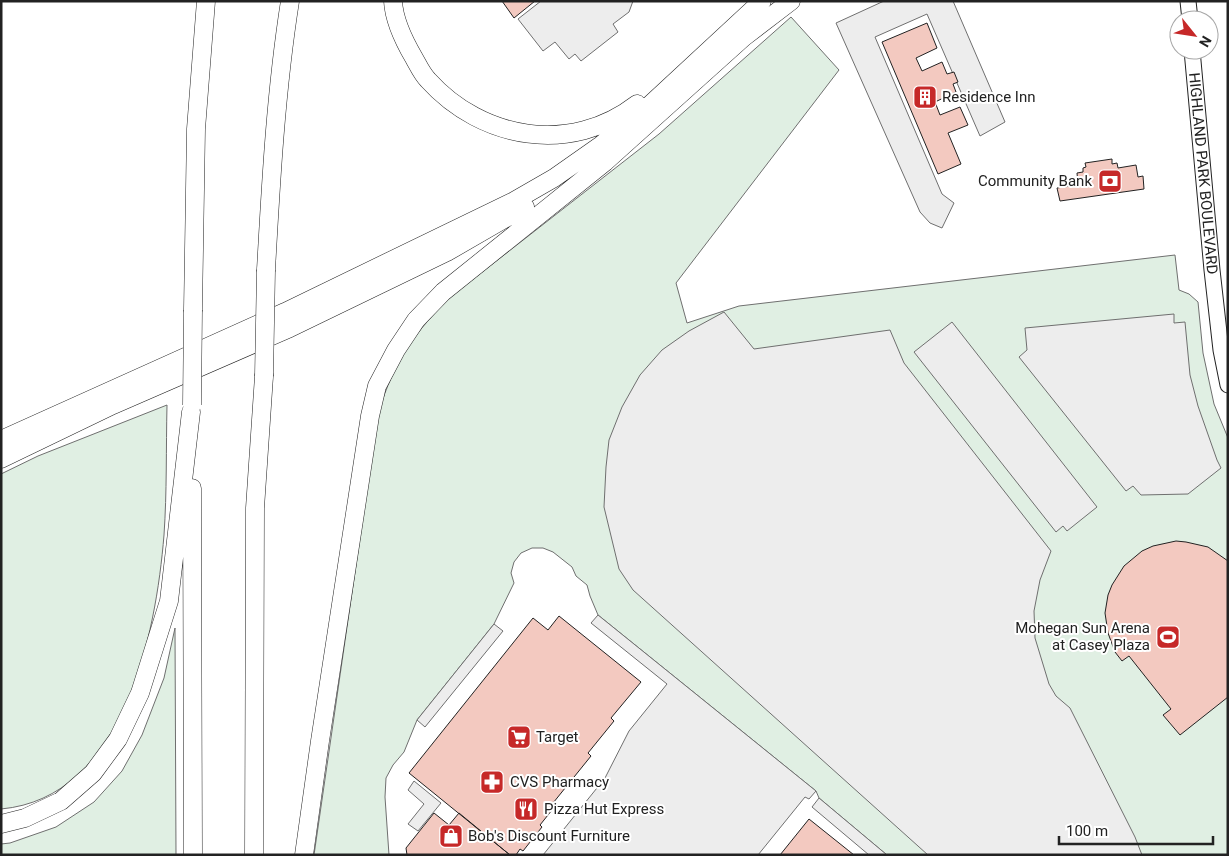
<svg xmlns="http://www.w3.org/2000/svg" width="1229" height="856" viewBox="0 0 1229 856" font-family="Roboto,sans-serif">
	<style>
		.green { fill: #e0efe3; stroke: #6f6f6f }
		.parking { fill: #ededed; stroke: #6f6f6f }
		.building { fill: #f3c9c0; stroke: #222 }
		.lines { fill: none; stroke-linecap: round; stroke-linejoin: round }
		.major-casing { stroke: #222; stroke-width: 17 }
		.highway-casing { stroke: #222; stroke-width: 19 }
		.major { stroke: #fff; stroke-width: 15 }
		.highway { stroke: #fff; stroke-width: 18 }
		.highway-bridge-casing { stroke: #222; stroke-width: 19; stroke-linecap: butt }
		.highway-bridge { stroke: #fff; stroke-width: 18 }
		.labels { text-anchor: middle; stroke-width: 4; stroke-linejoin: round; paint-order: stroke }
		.poi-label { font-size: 15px; fill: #222; stroke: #fff; text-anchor: start }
		.street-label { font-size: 15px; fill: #222; stroke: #fff }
	</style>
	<rect width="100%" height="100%" fill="#fff"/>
	<!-- green -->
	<path class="green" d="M791,17L839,70L676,283L687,323L739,306L1175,255L1179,290L1189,294L1198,302L1203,353L1214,404L1228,438V855H887L819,798L816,791L598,615L590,596L587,585L576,576L572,567L553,552L543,548H532L521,553L514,562L511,573L514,583L494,624L417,720L404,752L393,765L386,778L385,797L389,855H314L378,413C395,360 414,332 454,294L659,134Z
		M167,405C166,448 167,492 164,535C156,634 124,798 1,809V474L38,456Z
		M175,628L176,855H1V844L10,843L56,827L94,802L122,771L142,735L164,678Z"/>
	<!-- parking -->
	<path class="parking" d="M541,1H633L629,12L613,24L618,32L581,61L575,54L569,59L555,42L543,51L518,19Z
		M884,1H953L1005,122L980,136L927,14L875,37L942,194L954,203L942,228L930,223L920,212L836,23Z
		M724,312L754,349L890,330L904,363L1051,551L1040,580L1034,611L1035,638L1049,684L1056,696L1070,708L1135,837L1142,855H928L633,590L619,569L604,507L606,467L609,440L622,407L640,375L662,350L689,331Z
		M1174,314V323L1185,322L1190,375L1198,406L1217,460L1221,468L1188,494L1141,495L1133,486L1126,491L1019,357L1027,350L1025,328Z
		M952,322L1097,507L1067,531L1063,526L1056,532L914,352Z
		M598,615L816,791L809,799L805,797L758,855H543L605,778L629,731L667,684L591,623Z
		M494,624L503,631L425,727L417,720Z
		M414,781L441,803L418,831L408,824L424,804L408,790Z
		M819,798L887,855H869L812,807Z"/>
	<!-- building -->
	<path class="building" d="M502,1H535L514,18Z
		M927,23L937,48L916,58L922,71L942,62L947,74L954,72L958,82L953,84L956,92L935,102L940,115L960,107L968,125L948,133L961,164L938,174L882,42Z
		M1112,159V164L1117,163L1118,168L1136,165L1138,177L1143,176L1144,189L1060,201L1057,188L1078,185L1077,173L1083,172V168L1086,167L1085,163Z
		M1176,541L1186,542L1208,547L1228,561V697L1180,735L1163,715L1171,709L1129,656L1122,661L1115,652L1108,633L1105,613L1108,595L1112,585L1124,566L1142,551L1153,546Z
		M559,616L641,682L611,718L614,721L588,753L591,756L549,808L552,810L540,825L542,827L523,851L520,849L516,855H510L409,773L533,618L548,630Z
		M434,813L449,825L459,813L510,855H407L406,848Z
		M809,819L854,855H780Z"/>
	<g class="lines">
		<!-- major casing -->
		<g class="major-casing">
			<g id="major">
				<path d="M1188,1L1190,20"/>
				<path id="s1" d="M1192,50L1212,270L1221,350L1228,385"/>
			</g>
		</g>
		<!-- highway casing -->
		<g class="highway-casing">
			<path id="highway" d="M393,1C394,21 404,41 414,58C418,65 422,74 428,80C482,140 571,155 637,104
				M266,270C271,180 276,90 290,1
				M193,310L196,129L206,1
				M1,440L285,312L514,201L554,178L601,145L639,115L762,1
				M1,459L113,405L290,328L447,252L525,207
				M192,488L193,855
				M1,824L25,818L61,801L93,773L118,739L140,693L169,601L191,412
				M254,855L255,508L264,376
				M304,855L320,741L370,416L377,386L396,350L416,320L443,292L605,162L744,37L791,1"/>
		</g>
		<!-- major -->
		<use href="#major" class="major"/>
		<!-- highway -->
		<use href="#highway" class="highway"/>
		<!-- highway-bridge casing -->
		<g class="highway-bridge-casing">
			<path id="highway-bridge" d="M264,376L266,270
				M192,405L193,310"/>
		</g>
		<!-- highway-bridge -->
		<use href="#highway-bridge" class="highway-bridge"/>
	</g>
	<!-- icons -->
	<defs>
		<g id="building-square" transform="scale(1.25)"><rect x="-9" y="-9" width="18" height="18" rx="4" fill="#c62828" stroke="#fff"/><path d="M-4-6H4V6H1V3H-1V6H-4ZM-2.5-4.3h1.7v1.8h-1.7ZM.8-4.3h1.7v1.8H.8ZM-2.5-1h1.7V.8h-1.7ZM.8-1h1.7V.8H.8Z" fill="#fff"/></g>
		<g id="bank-square" transform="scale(1.25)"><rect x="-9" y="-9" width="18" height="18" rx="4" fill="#c62828" stroke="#fff"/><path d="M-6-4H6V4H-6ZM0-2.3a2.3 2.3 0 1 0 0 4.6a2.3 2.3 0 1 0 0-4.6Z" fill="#fff"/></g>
		<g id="stadium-square" transform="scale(1.25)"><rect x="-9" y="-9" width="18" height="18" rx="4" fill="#c62828" stroke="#fff"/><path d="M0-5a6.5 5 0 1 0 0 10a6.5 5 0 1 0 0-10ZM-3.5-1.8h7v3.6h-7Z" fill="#fff"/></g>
		<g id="supermarket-square" transform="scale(1.25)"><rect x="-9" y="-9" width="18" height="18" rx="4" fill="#c62828" stroke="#fff"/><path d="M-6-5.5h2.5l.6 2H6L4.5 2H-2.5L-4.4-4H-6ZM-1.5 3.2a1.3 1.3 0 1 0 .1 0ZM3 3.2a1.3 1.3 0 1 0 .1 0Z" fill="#fff"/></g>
		<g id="pharmacy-square" transform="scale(1.25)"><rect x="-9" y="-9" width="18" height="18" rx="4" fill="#c62828" stroke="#fff"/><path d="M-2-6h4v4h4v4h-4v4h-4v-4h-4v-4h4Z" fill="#fff"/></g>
		<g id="restaurant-square" transform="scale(1.25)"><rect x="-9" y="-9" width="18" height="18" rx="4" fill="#c62828" stroke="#fff"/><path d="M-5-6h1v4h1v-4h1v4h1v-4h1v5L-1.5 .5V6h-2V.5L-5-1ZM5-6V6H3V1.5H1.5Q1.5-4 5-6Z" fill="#fff"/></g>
		<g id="shop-square" transform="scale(1.25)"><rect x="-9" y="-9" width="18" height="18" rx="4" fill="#c62828" stroke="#fff"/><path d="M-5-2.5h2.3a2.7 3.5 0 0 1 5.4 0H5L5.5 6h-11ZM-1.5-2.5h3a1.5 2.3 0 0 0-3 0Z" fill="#fff"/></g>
	</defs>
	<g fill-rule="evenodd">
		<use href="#building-square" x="925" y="97"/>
		<use href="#bank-square" x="1110" y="181"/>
		<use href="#stadium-square" x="1168" y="637"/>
		<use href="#supermarket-square" x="519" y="737"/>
		<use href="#pharmacy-square" x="492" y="782"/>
		<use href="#restaurant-square" x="526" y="809"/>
		<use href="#shop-square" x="451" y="836"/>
	</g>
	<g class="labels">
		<!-- poi labels -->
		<g class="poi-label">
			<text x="942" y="102">Residence Inn</text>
			<text x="1092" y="186" text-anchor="end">Community Bank</text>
			<text x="1150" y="633" text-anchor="end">Mohegan Sun Arena<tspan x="1150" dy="17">at Casey Plaza</tspan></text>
			<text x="536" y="742">Target</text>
			<text x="510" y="787">CVS Pharmacy</text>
			<text x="544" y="814">Pizza Hut Express</text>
			<text x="468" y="841">Bob's Discount Furniture</text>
		</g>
		<!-- street labels -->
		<g class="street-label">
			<text dy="5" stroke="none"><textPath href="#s1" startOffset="124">HIGHLAND PARK BOULEVARD</textPath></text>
		</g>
	</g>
	<!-- border -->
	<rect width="1229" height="856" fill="none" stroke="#222222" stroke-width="5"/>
	<!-- north arrow -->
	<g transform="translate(1194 35) rotate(120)"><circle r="24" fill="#ffffff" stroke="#a7a7a7"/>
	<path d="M0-4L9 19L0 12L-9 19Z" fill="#c62828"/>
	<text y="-8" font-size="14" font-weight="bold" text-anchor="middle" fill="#222222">N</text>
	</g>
	<!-- scale -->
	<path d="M1059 836v8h154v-8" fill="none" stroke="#222222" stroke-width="2.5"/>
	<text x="1066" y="836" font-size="15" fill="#222222" stroke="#ffffff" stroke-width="4" paint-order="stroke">100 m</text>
</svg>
